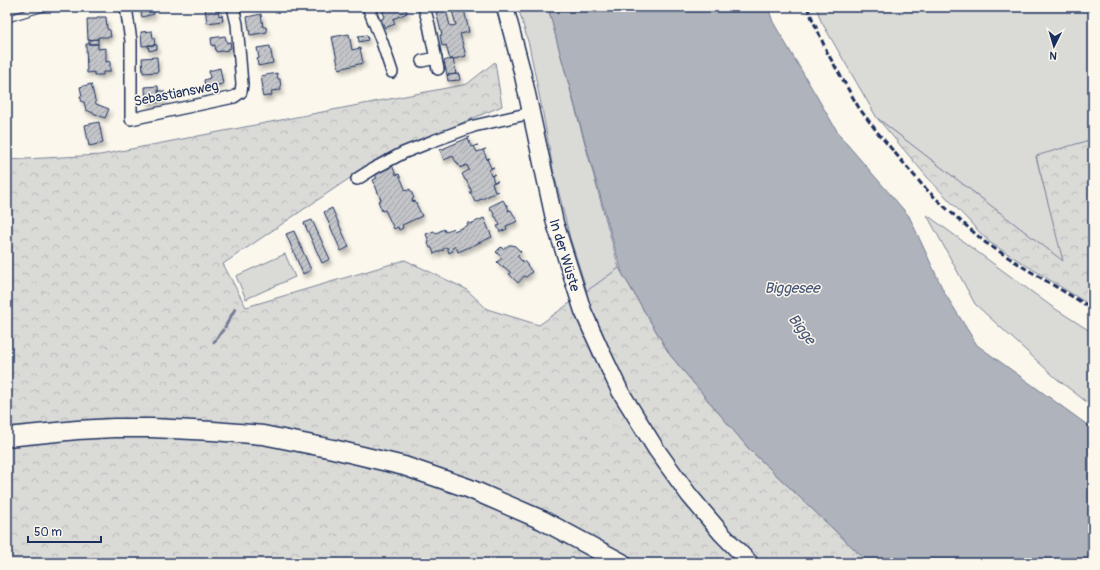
<svg xmlns="http://www.w3.org/2000/svg" width="1100" height="570" viewBox="0 0 1100 570" font-family="Pangolin,sans-serif">
	<style>
		.grass { fill: #dadad7; stroke: #7a849a }
		.forest { fill: url(#forest-crowns); stroke: #7a849a }
		.water { fill: #afb3bb; stroke: #747e96 }
		.lines { fill: none; stroke-linecap: round; stroke-linejoin: round }
		.stream { stroke: #747e96; stroke-width: 3 }
		.building { fill: url(#building-hatch); stroke: #1b2f5e; filter: url(#shadow) }
		.service-casing { stroke: #1b2f5e; stroke-width: 8 }
		.minor-casing { stroke: #1b2f5e; stroke-width: 14 }
		.secondary-casing { stroke: #1b2f5e; stroke-width: 19 }
		.primary-casing { stroke: #1b2f5e; stroke-width: 21 }
		.service { stroke: #fbf7ec; stroke-width: 5.5 }
		.minor { stroke: #fbf7ec; stroke-width: 11 }
		.secondary { stroke: #fbf7ec; stroke-width: 16 }
		.primary { stroke: #fbf7ec; stroke-width: 18 }
		.rail { stroke: #1b2f5e; stroke-width: 3; stroke-dasharray: 6 3; stroke-linecap: butt }
		.labels { text-anchor: middle; stroke-width: 3; stroke-linejoin: round; paint-order: stroke }
		.street-label { font-size: 14px; fill: #1b2f5e; stroke: #fbf7ec }
		.water-label { font-size: 15px; font-style: italic; fill: #47577a; stroke: #fbf7ec }
	</style>
	<defs>
		<pattern id="forest-crowns" width="20" height="18" patternUnits="userSpaceOnUse"><rect width="20" height="18" fill="#dadad7"/><path d="M2 6a3 3 0 1 1 6 0M12 15a3 3 0 1 1 6 0" fill="none" stroke="#babbbb"/></pattern>
		<pattern id="building-hatch" width="6" height="6" patternUnits="userSpaceOnUse"><rect width="6" height="6" fill="#c3c5c9"/><path d="M-1 1l2-2M0 6l6-6M5 7l2-2" fill="none" stroke="#9ea0a6"/></pattern>
		<filter id="shadow"><feDropShadow dx="2" dy="4" stdDeviation="2" flood-color="#0004"/></filter>
	</defs>
	<rect width="100%" height="100%" fill="#fbf7ec"/>
	<filter id="ink" filterUnits="userSpaceOnUse"><feTurbulence type="fractalNoise" baseFrequency=".025" numOctaves="2"/><feDisplacementMap in="SourceGraphic" scale="8" xChannelSelector="R" yChannelSelector="G"/><feConvolveMatrix kernelMatrix="1 2 1 2 8 2 1 2 1" color-interpolation-filters="sRGB"/></filter>
	<g filter="url(#ink)">
		<!-- grass -->
		<path class="grass" d="M518,7H548L559,49L619,268L587,291L570,238L553,169L543,114L529,45Z
			M816,7H1093V139L1036,157L1064,262L877,118L821,21Z
			M927,215L1051,306L1093,333V407L1057,379L975,304Z
			M285,254L295,277L246,299L236,276Z"/>
		<!-- forest -->
		<path class="forest" d="M495,62L502,106L381,157L223,264L246,307L405,260L466,289L487,309L539,325L619,268L670,355L749,449L869,563H7V160L100,155L467,84Z
			M877,118L1063,261L1036,156L1093,139V307L989,242L928,178Z"/>
		<!-- water -->
		<path class="water" d="M548,7H768L773,22L840,136L909,216L944,292L977,345L1093,429V563H869L749,449L670,355L622,273L559,49Z"/>
		<g class="lines">
			<!-- stream -->
			<path class="stream" d="M225,327L235,309
				M214,342L223,330"/>
		</g>
		<!-- building -->
		<path class="building" d="M137,7H152L154,14L142,17L140,9H138Z
			M212,7H218L219,16L222,15L223,21L207,23L205,8Z
			M381,7H405L407,13L393,19L395,24L385,28L381,19L385,17Z
			M464,9L469,32L460,34L466,56L450,60L446,45L442,46L440,35H442L436,12L446,10L450,26L456,25L452,11Z
			M261,14L263,27H266L267,32L250,35L247,17Z
			M97,17H106L107,29L110,30L111,37H98V39L88,40L87,19H97Z
			M152,31L153,38H154L155,45L142,46L141,32Z
			M349,34L352,50L360,48L363,63L339,69L332,37Z
			M367,35L368,40L359,42L358,36Z
			M225,36L227,43L230,42L231,48L228,49V50L216,52L215,45L212,46L211,38Z
			M98,39V44H89V40Z
			M86,44H98V49L106,48V62L110,61V72H103V75H94V72L87,73Z
			M148,45H157V49L149,51Z
			M270,46L273,63L258,66L257,59L259,58L257,48Z
			M157,57L158,72L143,73L142,58Z
			M450,59H453L456,74L447,75L444,61Z
			M220,68L223,84L205,87L204,80L210,78L209,71Z
			M277,73L278,79H280L281,90L271,91L272,95L263,97L261,88H263L261,76Z
			M459,74L460,80L448,81L447,75Z
			M91,84L96,104L109,109L105,118L86,110L84,102H82L80,96H82L80,87Z
			M158,86L159,102L146,103L145,87Z
			M158,91H164L165,100H159Z
			M99,122L103,143L89,146L85,125Z
			M470,137L468,138L472,147L478,145L474,146L477,152L486,149L483,150L487,159L490,158L487,159L491,168L494,167L489,170L491,176L495,174L492,176L494,182L498,181L492,183L495,192L499,191L475,202L470,192H472L466,180H465L462,174L469,170L467,165L460,168L457,162H456L453,156L444,160L440,150Z
			M392,165L396,175L399,174L406,191L410,189L414,198L412,199L413,202L415,201L422,216L402,225L403,228L399,230L398,227L394,229L385,210L382,211L378,201L381,200L373,180L377,178L374,174Z
			M503,200L506,205H507L509,210H508V211L511,210L517,221H516V222L506,226L507,229L500,232L497,226L500,225L496,217H495L492,210L491,211L489,207Z
			M332,208L349,247L341,251L324,212Z
			M484,218L492,237L458,252L456,246L452,248L453,251L449,253L447,247L443,249V251L442,250L434,254L432,248H430L428,243L429,242L426,234L434,231L436,233L444,229L445,232L453,228L454,231L468,225L467,223H469L470,224Z
			M312,220L330,259L322,263L304,223Z
			M294,231L311,270L303,274L286,234Z
			M509,245H512L515,246L521,252L517,256L522,261L525,262L532,272L526,277L524,276L518,283L509,274L511,273L503,266L502,267L497,262L502,258L496,252L501,247L503,249Z"/>
		<g class="lines">
			<!-- service casing -->
			<g class="service-casing">
				<path id="service" d="M7,19L46,7"/>
			</g>
			<!-- minor casing -->
			<g class="minor-casing">
				<path id="minor" d="M126,7L131,41V119L234,97L241,92L242,84L237,24L233,7
					M368,7L382,42L392,72
					M424,7L429,25L438,69
					M422,61L436,58
					M357,179L373,169L403,153L433,141L474,126L531,113"/>
			</g>
			<!-- secondary casing -->
			<g class="secondary-casing">
				<path id="secondary" d="M505,7L522,71L555,223L583,311L601,351L620,391L656,449L689,495L722,534L750,563"/>
			</g>
			<!-- primary casing -->
			<g class="primary-casing">
				<path id="primary" d="M7,437L77,430L114,428H152L213,431L263,435L333,449L404,466L468,488L542,520L622,563"/>
			</g>
			<!-- service -->
			<use href="#service" class="service"/>
			<!-- minor -->
			<use href="#minor" class="minor"/>
			<!-- secondary -->
			<use href="#secondary" class="secondary"/>
			<!-- primary -->
			<use href="#primary" class="primary"/>
			<!-- rail -->
			<path class="rail" d="M807,7L828,54L859,108L878,133L924,187L947,209L986,243L1028,270L1093,309"/>
		</g>
	</g>
	<g class="labels">
		<!-- street labels -->
		<g class="street-label">
			<text transform="translate(176 93) rotate(-11)" y="5">Sebastiansweg</text>
			<text transform="translate(565 255) rotate(73)" y="5">In der Wüste</text>
		</g>
		<!-- water labels -->
		<g class="water-label">
			<text x="792" y="293">Biggesee</text>
			<text transform="translate(802 329) rotate(52)" y="5">Bigge</text>
		</g>
	</g>
	<!-- margin -->
	<rect width="1100" height="570" fill="none" stroke="#fbf7ec" stroke-width="24"/>
	<rect x="12" y="12" width="1076" height="546" fill="none" stroke="#1b2f5e" stroke-width="1.5" filter="url(#ink)"/>
	<!-- north arrow -->
	<g transform="translate(1054 46) rotate(185)" stroke="#fbf7ec" stroke-width="3" paint-order="stroke">
	<path d="M0-3L7 15L0 10L-7 15Z" fill="#1b2f5e"/>
	<text y="-6" font-size="11" font-weight="bold" text-anchor="middle" fill="#1b2f5e">N</text>
	</g>
	<!-- scale -->
	<path d="M28 536v6h73v-6" fill="none" stroke="#1b2f5e" stroke-width="2"/>
	<text x="34" y="536" font-size="12" fill="#1b2f5e" stroke="#fbf7ec" stroke-width="3" paint-order="stroke">50 m</text>
</svg>
